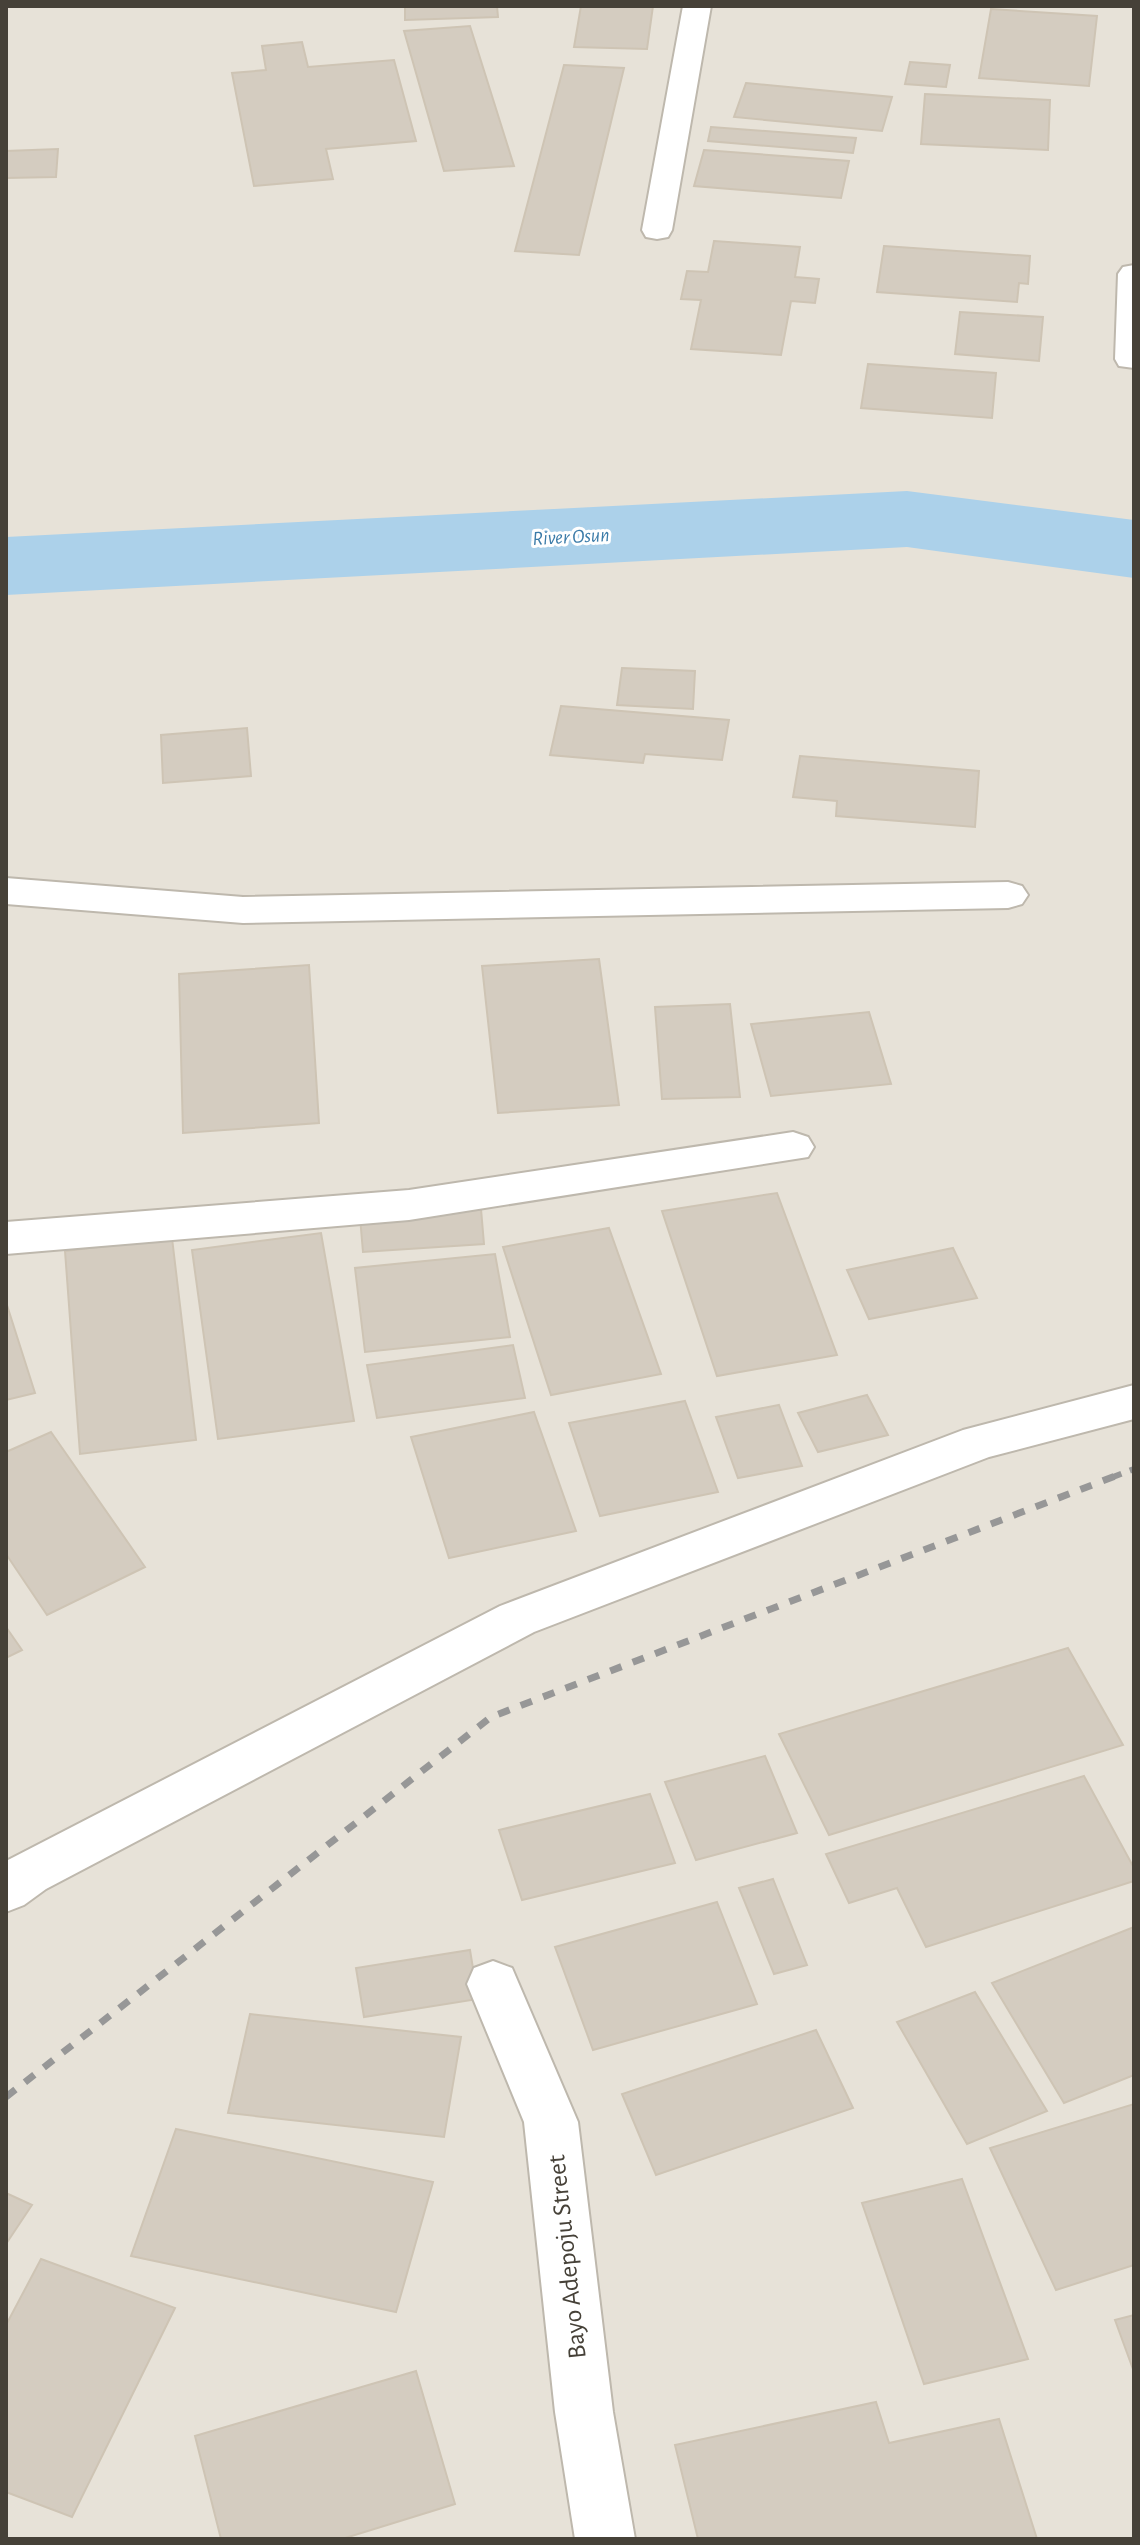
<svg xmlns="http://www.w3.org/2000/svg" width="1140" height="2545" viewBox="0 0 1140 2545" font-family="'Alegreya Sans',sans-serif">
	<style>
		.residential { fill: #e7e2d8 }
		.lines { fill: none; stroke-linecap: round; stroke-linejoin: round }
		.river { fill: #acd1ea; fill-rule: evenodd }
		.building { fill: #d4ccc0; stroke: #cec4b4; stroke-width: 2 }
		.street-casing { stroke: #beb8ad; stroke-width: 4 }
		.street { fill: #fff; fill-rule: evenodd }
		.rail-far1 { stroke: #979797; stroke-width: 6; stroke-dasharray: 9 9; stroke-linecap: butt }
		.rail { stroke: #979797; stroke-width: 7; stroke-dasharray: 12 12; stroke-linecap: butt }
		.labels { text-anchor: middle; stroke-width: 6; stroke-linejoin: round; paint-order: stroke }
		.far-water-label { font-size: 20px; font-style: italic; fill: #3b7ba8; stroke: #fff }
		.near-street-label { font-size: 26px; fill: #464138; stroke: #fff }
	</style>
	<rect width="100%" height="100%" fill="#f3f0ea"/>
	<!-- residential -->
	<path class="residential" d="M6,6H1134V2539H6Z"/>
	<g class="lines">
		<!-- river -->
		<path class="river" d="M907,491L1134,520V578L907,547L6,595V537Z"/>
	</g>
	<!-- building -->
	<path class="building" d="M405,6H497L498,17L405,20Z
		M581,6H653L647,49L574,47Z
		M991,9L1097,16L1089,86L979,78Z
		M470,26L514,166L444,171L404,31Z
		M302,42L308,67L394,60L416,141L326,149L333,179L254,186L232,73L266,70L262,46Z
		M910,62L950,65L946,87L905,84Z
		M564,65L624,68L579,255L515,251Z
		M746,83L892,97L882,131L734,117Z
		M925,94L1050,100L1048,150L921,144Z
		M711,127L856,138L853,153L708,141Z
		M58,149L56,177L6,178V151Z
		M704,150L849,161L841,198L694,186Z
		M714,241L800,247L795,277L819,279L815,303L791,301L781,355L691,349L701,300L681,299L687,271L708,272Z
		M884,246L1030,256L1028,284L1019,283L1017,302L877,292Z
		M960,312L1043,317L1039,361L955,354Z
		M868,364L996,373L992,418L861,408Z
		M622,668L695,671L693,709L617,705Z
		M561,706L729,720L722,760L645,754L643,763L550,755Z
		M247,728L251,776L163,783L161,735Z
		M800,756L979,771L975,827L836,816L837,801L793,797Z
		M599,959L619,1105L498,1113L482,966Z
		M309,965L319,1123L183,1133L179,974Z
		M730,1004L740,1097L662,1099L655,1007Z
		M869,1012L891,1084L771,1096L751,1024Z
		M777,1193L837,1355L717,1376L662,1211Z
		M481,1209L484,1244L363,1252L360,1217Z
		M609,1228L661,1374L551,1395L503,1247Z
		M321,1233L354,1421L218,1439L192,1250Z
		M172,1238L196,1440L80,1454L65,1251Z
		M953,1248L977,1298L869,1319L847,1270Z
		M495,1254L510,1337L365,1352L355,1268Z
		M6,1302L35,1393L6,1400Z
		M513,1345L525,1398L377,1418L367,1365Z
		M867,1395L888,1435L818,1452L798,1413Z
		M685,1401L718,1492L600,1516L569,1423Z
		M779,1405L802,1466L738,1478L716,1417Z
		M534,1412L576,1531L449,1558L411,1437Z
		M51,1432L145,1567L47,1615L6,1554V1452Z
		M6,1627L22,1650L6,1658Z
		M1068,1648L1123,1745L829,1835L779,1734Z
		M765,1756L797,1833L696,1860L665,1782Z
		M1084,1776L1134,1868V1881L926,1947L897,1888L849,1903L826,1854Z
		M650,1794L675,1863L522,1900L499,1830Z
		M773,1879L807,1965L774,1974L739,1888Z
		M717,1902L757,2004L593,2050L555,1947Z
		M1134,1927V2075L1064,2103L992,1983Z
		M470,1950L478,1999L364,2017L356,1968Z
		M975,1992L1047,2111L967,2144L897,2022Z
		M250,2014L461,2037L444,2137L228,2113Z
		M816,2030L853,2108L656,2175L622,2094Z
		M1134,2104V2265L1056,2290L990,2148Z
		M176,2129L433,2182L396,2312L131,2256Z
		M962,2179L1028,2359L924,2384L862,2203Z
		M6,2193L32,2205L6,2244Z
		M41,2259L175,2308L72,2517L6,2492V2325Z
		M1134,2315V2372L1115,2320Z
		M416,2371L455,2504L342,2539H221L195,2436Z
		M876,2402L889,2443L999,2419L1037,2539H698L675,2445Z"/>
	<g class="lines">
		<!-- street casing -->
		<g class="street-casing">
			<path id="street" d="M683,6H711L672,230L668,237L657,239L646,237L642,230Z
				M1134,265V368L1119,366L1115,359L1118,274L1123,267Z
				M6,878L243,897L1008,882L1022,886L1028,895L1022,904L1008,908L243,923L6,904Z
				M793,1132L808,1137L814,1147L808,1157L409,1220L6,1254V1222L409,1190Z
				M1134,1385V1419L989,1457L534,1632L46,1889L24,1905L6,1912V1861L10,1859L500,1606L963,1430Z
				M493,1961L512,1968L578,2122L613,2412L635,2539H575L555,2412L524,2122L467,1984L474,1968Z"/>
		</g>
		<!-- street -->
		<use href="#street" class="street"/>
		<!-- rail-far1 -->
		<path class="rail-far1" d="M1113,1477L1134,1469"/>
		<!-- rail -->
		<path class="rail" d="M6,2097L491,1717L1118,1475"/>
	</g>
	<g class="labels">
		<!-- far-water labels -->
		<g class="far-water-label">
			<text transform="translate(571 536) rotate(-3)" y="7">River Osun</text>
		</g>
		<!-- near-street labels -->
		<g class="near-street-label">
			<text transform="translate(566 2257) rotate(-96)" y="9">Bayo Adepoju Street</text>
		</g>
	</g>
	<!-- border -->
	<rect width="1140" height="2545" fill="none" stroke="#464138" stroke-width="16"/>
</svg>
